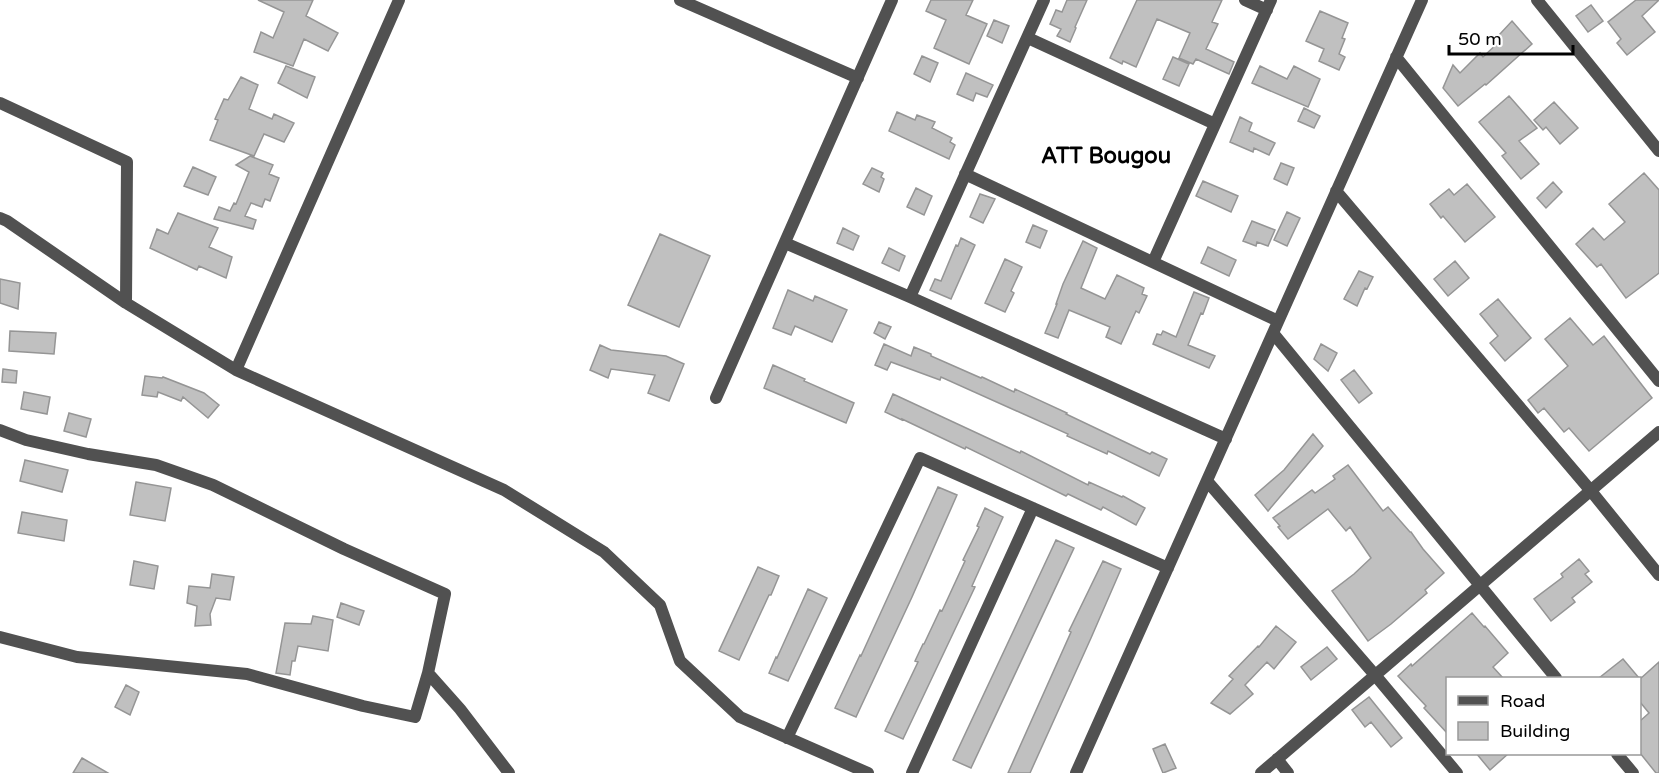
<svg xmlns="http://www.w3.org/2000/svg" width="1659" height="773" viewBox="0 0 1659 773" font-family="'Varela Round',sans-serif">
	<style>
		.building { fill: #c0c0c0; stroke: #959595; stroke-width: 1.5 }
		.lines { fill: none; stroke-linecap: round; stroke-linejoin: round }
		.street { stroke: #515151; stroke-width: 12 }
		.labels { text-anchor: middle; stroke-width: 5; stroke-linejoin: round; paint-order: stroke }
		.quarter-label { font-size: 22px; font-weight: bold; fill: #000; stroke: #fff }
	</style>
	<rect width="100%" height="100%" fill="#fff"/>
	<!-- building -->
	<path class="building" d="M258,0H313L306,16L338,33L328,51L304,39L293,66L254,52L261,32L273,38L284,12Z
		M931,0H973L966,15L987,24L969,64L934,48L946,20L926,11Z
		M1067,0H1087L1075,27L1076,28L1070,42L1057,36L1061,29L1050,24L1056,10L1062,12Z
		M1137,0H1222L1212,22L1218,24L1206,49L1234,62L1229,74L1196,59L1193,64L1179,58L1190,33L1157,19L1136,67L1123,61L1122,64L1110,58Z
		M1636,0H1659L1642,16L1655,32L1627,55L1617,43L1621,39L1608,22Z
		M1591,5L1603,21L1588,32L1576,16Z
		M1320,11L1348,23L1342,38L1345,39L1339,54L1345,57L1339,70L1319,61L1324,49L1306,41Z
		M994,20L1009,26L1002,43L987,36Z
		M1512,21L1532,44L1486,85L1485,84L1458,106L1443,88L1453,65L1460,73L1480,53L1483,57L1502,39L1499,35Z
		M922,56L938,63L930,82L914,74Z
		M1173,57L1189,64L1179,86L1163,79Z
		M286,66L315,77L307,98L278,83Z
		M1260,66L1287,79L1294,66L1320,79L1308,107L1252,83Z
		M966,73L993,85L987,97L976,93L973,101L957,94Z
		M241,77L258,85L249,109L272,119L274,114L294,123L284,142L264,134L254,156L210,140L218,120L215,119L224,99L228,100Z
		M1509,96L1537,128L1519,141L1539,164L1521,179L1502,156L1506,153L1479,122Z
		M1554,102L1578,128L1560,144L1546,127L1543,130L1534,120Z
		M1304,108L1320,116L1314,128L1298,121Z
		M897,112L915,120L917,115L935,122L932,128L952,138L950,142L955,145L949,159L889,131Z
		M1240,117L1252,123L1249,131L1275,143L1269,155L1254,148L1253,152L1230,142Z
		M250,156L273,165L269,174L279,178L270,201L265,199L262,207L251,203L245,216L256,220L253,229L214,219L219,207L230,211L234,203L236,204L249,172L236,165Z
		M1281,163L1294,168L1287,185L1274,179Z
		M193,167L216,177L208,195L184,186Z
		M872,168L883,173L881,177L884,179L879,192L863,184Z
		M1644,173L1659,190V273L1626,298L1601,264L1597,267L1576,244L1593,228L1604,240L1625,222L1609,204Z
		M1203,181L1238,196L1231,212L1196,196Z
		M1553,182L1562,192L1546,208L1537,198Z
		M1467,184L1495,217L1465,242L1443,216L1441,218L1430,204L1449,189L1454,195Z
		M916,188L932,196L924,215L907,207Z
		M980,194L995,199L983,223L970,217Z
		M1287,212L1300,218L1287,246L1274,240Z
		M178,213L218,228L209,247L232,257L226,278L199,266L197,270L150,248L157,229L168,234Z
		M1252,221L1275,230L1268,246L1257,242L1256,246L1243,241Z
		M1033,225L1047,231L1040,248L1026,242Z
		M843,228L859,236L853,250L837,243Z
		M660,234L710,256L679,327L628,305Z
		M961,238L975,245L951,299L930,290L935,279L941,281L956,245L958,246Z
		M1083,241L1097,248L1081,288L1105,299L1117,275L1144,288L1142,294L1147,296L1139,313L1136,311L1121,344L1106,337L1110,327L1069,310L1058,338L1045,333L1057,304H1056L1063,284Z
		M1208,247L1236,260L1229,276L1201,263Z
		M889,248L905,256L899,271L882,263Z
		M1005,259L1022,267L1011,291L1014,293L1005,312L985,303Z
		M1455,261L1469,278L1448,296L1434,279Z
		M1359,271L1373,277L1367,289L1365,288L1357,306L1344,299Z
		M0,279L20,283L18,309L0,303Z
		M788,290L813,301L815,296L847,310L832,342L795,326L791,335L773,328Z
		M1194,292L1209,298L1203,314L1201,313L1188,345L1215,356L1209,368L1153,344L1157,334L1161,335L1163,331L1176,337Z
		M1498,299L1531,338L1505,361L1490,343L1498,336L1480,314Z
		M1570,318L1593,345L1604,336L1652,398L1589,451L1569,428L1564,432L1544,408L1538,413L1528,400L1568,366L1545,339Z
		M879,322L891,327L885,339L874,333Z
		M10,331L56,333L54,354L9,351Z
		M884,344L911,356L914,347L931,354V356L981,378L982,377L1014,392L1015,389L1067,413L1066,414L1150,454L1152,452L1167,459L1159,476L1108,451L1107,454L1067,436L1068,434L941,377L940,380L891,362L887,370L875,365Z
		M1321,344L1337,353L1328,371L1314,359Z
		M600,345L611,350L666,356L684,364L669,401L648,393L655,375L611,369L608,378L590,370Z
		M773,365L805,379L804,381L854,403L846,423L764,388Z
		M3,369L17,371L16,383L2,382Z
		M1354,370L1372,393L1359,403L1341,380Z
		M145,376L162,378L163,377L204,393L219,405L208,418L183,397L181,401L158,392L157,397L142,395Z
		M24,392L50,397L47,414L21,409Z
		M893,394L1020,453L1021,451L1088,485L1089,482L1122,497L1123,496L1145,508L1136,525L1103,507L1101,510L1068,494L1066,496L966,447L965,449L902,419V420L885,412Z
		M69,413L91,419L86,437L64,431Z
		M1313,434L1323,446L1268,511L1255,495L1284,470Z
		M25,460L68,470L62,492L20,481Z
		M1348,465L1383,511L1388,507L1410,532H1411L1423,549L1444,573L1425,590L1427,593L1391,624L1368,641L1332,591L1354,574L1371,558L1350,527L1346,531L1328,509L1288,539L1278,527L1280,526L1273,518L1312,490L1315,493L1335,479L1333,476Z
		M136,482L171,488L165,521L130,515Z
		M938,487L957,495L912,597L856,717L835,708L860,655L861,656Z
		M985,508L1003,517L972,586L975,587L903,739L885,731L918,662L915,661L923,644H924L940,610L942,611L965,561L963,560L979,527L977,526Z
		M22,512L67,520L64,541L18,533Z
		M1056,540L1074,548L971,768L953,760Z
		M1579,559L1589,571L1585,574L1592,582L1572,598L1575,602L1551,621L1534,599L1563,577L1561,574Z
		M134,561L158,566L154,589L130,585Z
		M1103,561L1121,569L1091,638L1030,773H1008L1071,632L1069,631Z
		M758,567L779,576L771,595H769L739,660L719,651Z
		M212,574L234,577L230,600L216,598L210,614L211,625L195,626L197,606L187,603L189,586L210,588Z
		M808,589L827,598L788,681L769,673L776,657L777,658Z
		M341,603L364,611L359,625L337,617Z
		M1472,613L1484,627L1485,626L1508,653L1493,667L1503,678H1448V734L1424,708L1426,706L1398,676L1411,664L1412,666Z
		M313,616L333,620L328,651L298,646L295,661H292L290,675L276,673L285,623L311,624Z
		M1276,626L1296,642L1274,669L1267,662L1245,685L1253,694L1230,714L1211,703L1233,679L1229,676L1258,646L1259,647Z
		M1327,647L1337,659L1311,680L1301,667Z
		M1623,659L1639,678H1599Z
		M1659,662V773H1656L1640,753V721L1649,713L1640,702V679Z
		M126,685L139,692L130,715L115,707Z
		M1369,697L1402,738L1391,747L1371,722L1365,727L1352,710Z
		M1165,744L1176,768L1163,773L1153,749Z
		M1476,753H1509L1490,770Z
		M82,758L108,773H73Z"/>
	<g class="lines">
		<!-- street -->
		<path class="street" d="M680,0L858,78
			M1245,0L1267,10
			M1537,0L1659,151
			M1028,38L1215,124
			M1396,57L1659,381
			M0,103L127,162L126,303
			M965,174L1278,321
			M1336,191L1591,491L1659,575
			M0,218L7,221L126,303L236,370L504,490L604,552L660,605L680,661L740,717L868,773
			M785,243L910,297L1226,439
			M1153,262L1271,0
			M910,297L1044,0
			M1273,333L1556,678
			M236,370L399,0
			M716,398L892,0
			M0,430L26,440L88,454L156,465L213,485L344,549L445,594L428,673L460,709L509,773
			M1207,481L1375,675L1457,773
			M0,637L77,657L247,674L363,706L415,717L428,673
			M787,738L920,458L1168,568
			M1617,754L1633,773
			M1277,759L1288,773
			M912,773L1033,508
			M1076,773L1422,0
			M1261,773L1659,432"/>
	</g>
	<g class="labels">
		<!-- quarter labels -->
		<g class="quarter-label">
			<text x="1106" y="163">ATT Bougou</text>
		</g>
	</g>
	<!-- legend -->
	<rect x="1446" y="677" width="195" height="78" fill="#ffffff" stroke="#999999" stroke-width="1.5"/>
	<rect x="1458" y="696" width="30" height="9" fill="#515151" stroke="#999999" stroke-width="1.5"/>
	<text x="1500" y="707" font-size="18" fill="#000000">Road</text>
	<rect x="1458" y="722" width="30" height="18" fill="#c0c0c0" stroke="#999999" stroke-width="1.5"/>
	<text x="1500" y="737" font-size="18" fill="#000000">Building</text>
	<!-- scale -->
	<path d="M1449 45v9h124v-9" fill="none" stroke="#000000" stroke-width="3"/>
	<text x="1458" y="45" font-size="18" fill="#000000" stroke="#ffffff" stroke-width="4.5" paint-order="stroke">50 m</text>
</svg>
